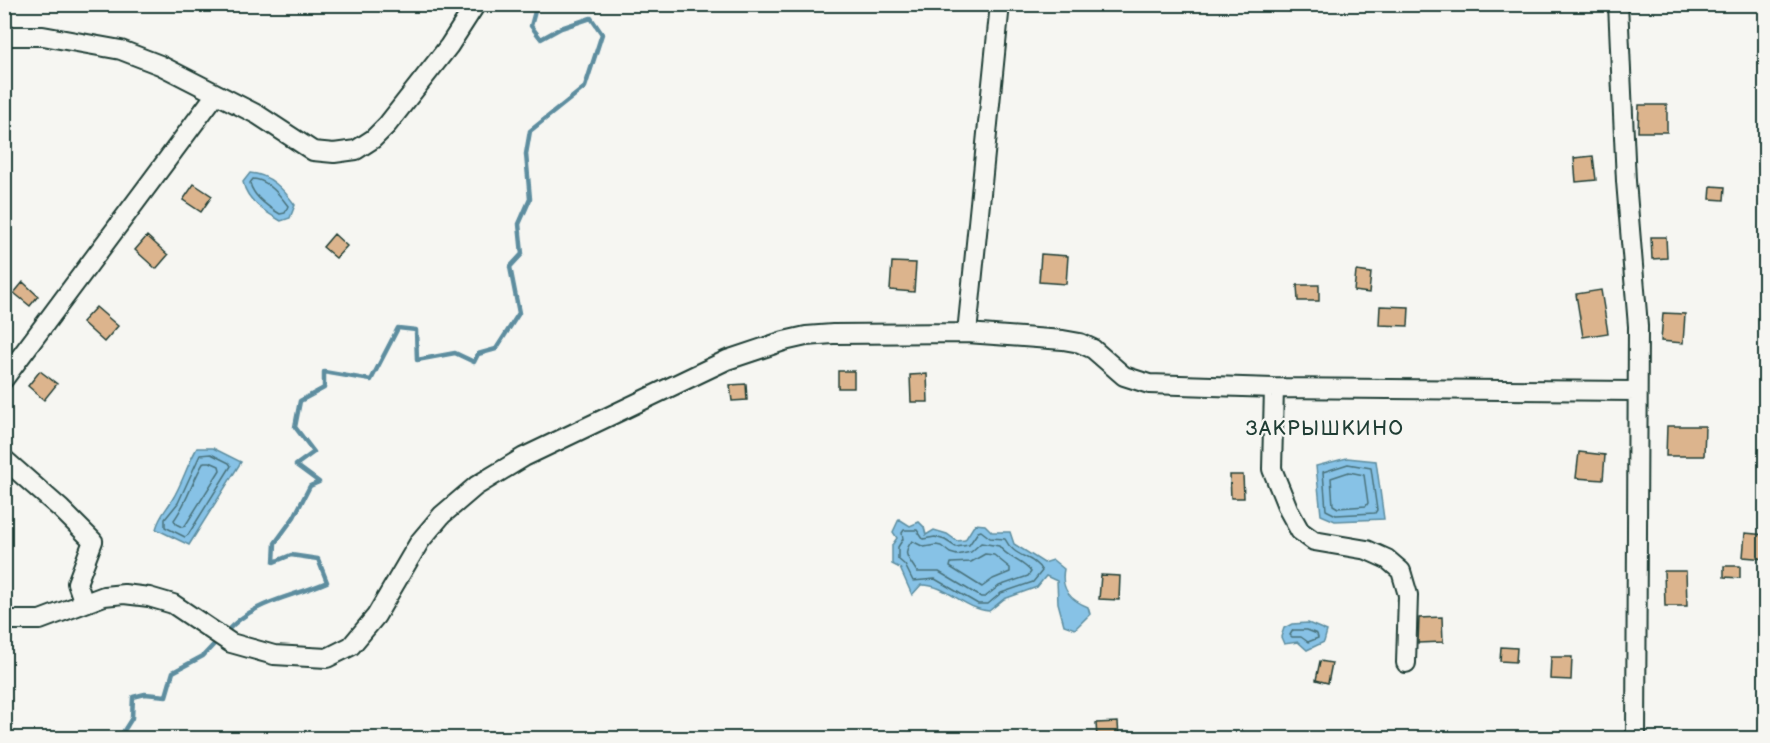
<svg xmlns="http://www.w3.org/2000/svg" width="1770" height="743" viewBox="0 0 1770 743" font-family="'Balsamiq Sans',sans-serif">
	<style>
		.water { fill: #87c2e6; stroke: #5d8d9f; stroke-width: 1.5 }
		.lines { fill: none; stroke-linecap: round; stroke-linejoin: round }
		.shore { stroke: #49727b; stroke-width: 1.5 }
		.stream { stroke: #5d8d9f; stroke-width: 4.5 }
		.building { fill: #dcb48d; stroke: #1f3d34; stroke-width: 1.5 }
		.minor-casing { stroke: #1f3d34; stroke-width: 22 }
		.minor { stroke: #f6f6f2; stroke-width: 18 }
		.labels { text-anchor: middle; stroke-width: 4.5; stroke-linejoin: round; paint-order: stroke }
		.neighbourhood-label { font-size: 20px; letter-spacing: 1.5px; fill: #1f3d34; stroke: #f6f6f2 }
	</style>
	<rect width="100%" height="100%" fill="#f6f6f2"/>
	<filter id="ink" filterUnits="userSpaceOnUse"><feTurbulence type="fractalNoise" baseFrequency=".0167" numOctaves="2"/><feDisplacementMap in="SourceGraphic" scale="12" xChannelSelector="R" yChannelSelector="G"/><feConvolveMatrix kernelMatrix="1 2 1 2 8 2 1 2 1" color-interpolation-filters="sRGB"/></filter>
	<g filter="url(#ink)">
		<!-- water -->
		<path class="water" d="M250,173C270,174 284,190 295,205L290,218L281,221C265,212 247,201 243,182Z
			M197,448H213L241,462L189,545L156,529C160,515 165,512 172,500C182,484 187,465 197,448Z
			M1347,458L1376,461L1384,519L1335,521L1321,515L1316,466Z
			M899,519L910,526L919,522L924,527L926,535L934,530L947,534L957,541L965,540L975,524L985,525L992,532H1010L1014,544L1044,563L1053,560L1064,569C1060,589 1070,600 1088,607L1090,614L1075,629L1064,625L1058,603L1057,581L1046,576L1037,587L1004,599L989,611C963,609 947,584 921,585L912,595L900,568L892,564V545L897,538L893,532Z
			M1308,623L1327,631L1324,642L1307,650L1298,642L1284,644L1281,637L1284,628L1292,624Z"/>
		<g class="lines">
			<!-- shore -->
			<path class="shore" d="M253,179C267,179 280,195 288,206L285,213L280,214C268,207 253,197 250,183Z
				M211,454L229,463L231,466L188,535L185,537L165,527V519L178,503L200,455Z
				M210,462L219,466L220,470L185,526L182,527L176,524L174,520C188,501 192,481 204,462Z
				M1348,464L1371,468L1377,510L1375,513L1336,515L1326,510L1323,472Z
				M1349,472L1364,475L1368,503L1366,506L1338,508L1333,505L1331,478Z
				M904,530H917L923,539L935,537L945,540L956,547L969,545L978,532L981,531L990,538L1005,539C1014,558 1033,555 1042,571L1033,582L1001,593L988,604H978L935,579L913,581L905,565L898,559V547L903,539L902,533Z
				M912,541L924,547L936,545L941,546L950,553L957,555L971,552L981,543L999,546C1007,558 1025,562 1031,572L1028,576L999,586L985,597H981L939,572H917C909,558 901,555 912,541Z
				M985,554L994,555L1010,568V572L993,579L982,587L950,567L951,563L971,562Z
				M1307,630L1317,634L1318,638L1308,642L1301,637H1292L1290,635L1293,630Z"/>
			<!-- stream -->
			<path class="stream" d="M225,633C255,600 288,599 327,582L318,559L291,555L274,562L275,543L294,517L310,486L319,482L296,465L314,452L295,427L300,401L324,388V372L371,380L398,328L416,330L417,360L455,353L474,362L478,354L496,349L519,313L510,267L522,254L519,224L530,199L526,154L530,131L585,87L602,34L591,18L561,28L541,39L531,26L537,4
				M114,738L120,737L132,718L133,697L145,694L166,696L173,672L203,656L219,639"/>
		</g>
		<!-- building -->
		<path class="building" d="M1639,105H1667V132H1638Z
			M1593,156L1596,180L1576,182L1574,158Z
			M194,184L212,196L201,212L183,200Z
			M1711,186L1725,187L1724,200L1710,199Z
			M334,234L347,246L336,258L323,247Z
			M147,236L168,255L156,269L135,250Z
			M1651,237H1666L1667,258L1652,259Z
			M1041,254L1068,256L1066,284L1039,282Z
			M892,262L916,263L914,292L890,290Z
			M1356,271L1371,273L1369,293L1354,291Z
			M23,282L38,296L30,306L14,293Z
			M1297,285H1319V301H1298Z
			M1601,290L1608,333L1583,337L1576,294Z
			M1380,306L1409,307L1408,326L1379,325Z
			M96,307L118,326L104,342L82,322Z
			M1663,313L1685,314L1683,343L1661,341Z
			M40,371L57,384L44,400L28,386Z
			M838,371H854V388H838Z
			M927,374L928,402H911L910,375Z
			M746,384L747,400L732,401L730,385Z
			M1667,426H1705L1704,456H1666Z
			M1579,452L1605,455L1603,480L1576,478Z
			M1230,475H1243L1244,498H1231Z
			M1745,533L1766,535V559L1743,557Z
			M1724,566H1740V578L1724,577Z
			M1664,571H1686L1687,606H1665Z
			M1101,575L1120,576L1119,600L1099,599Z
			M1442,617L1443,642L1418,643L1419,618Z
			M1501,647L1517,648L1516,662L1500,661Z
			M1551,657H1572L1571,680L1550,679Z
			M1320,661L1332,663L1328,683L1316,680Z
			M1118,722L1119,738H1097L1096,723Z"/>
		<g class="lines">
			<!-- minor casing -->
			<g class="minor-casing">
				<path id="minor" d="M1618,4L1626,181L1638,326L1636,738
					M4,36H43L121,50L160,65L258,115L313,151L334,153L356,150L373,139L387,125L449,46L476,4
					M967,333L1000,4
					M4,379L216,94
					M1274,388L1272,469L1289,511L1300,531L1314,541L1367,550L1387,559L1401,571L1408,595L1406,663
					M4,459L61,509L93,541L77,583L84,603
					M4,620H40L104,596L124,594L149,597L173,604L231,643L274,655L327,658L351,646L376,616L420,541L442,515L476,486L524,457L727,360L784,341L806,336L833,334L967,333L1063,340L1080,343L1093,349L1124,376L1149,384L1274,388L1636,391"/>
			</g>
			<!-- minor -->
			<use href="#minor" class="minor"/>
		</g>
	</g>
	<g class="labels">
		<!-- neighbourhood labels -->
		<g class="neighbourhood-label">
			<text x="1325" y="435">ЗАКРЫШКИНО</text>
		</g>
	</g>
	<!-- margin -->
	<rect width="1770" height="743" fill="none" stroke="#f6f6f2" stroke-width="24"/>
	<rect x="12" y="12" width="1746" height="719" fill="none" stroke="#1f3d34" stroke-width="2" filter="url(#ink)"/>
</svg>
